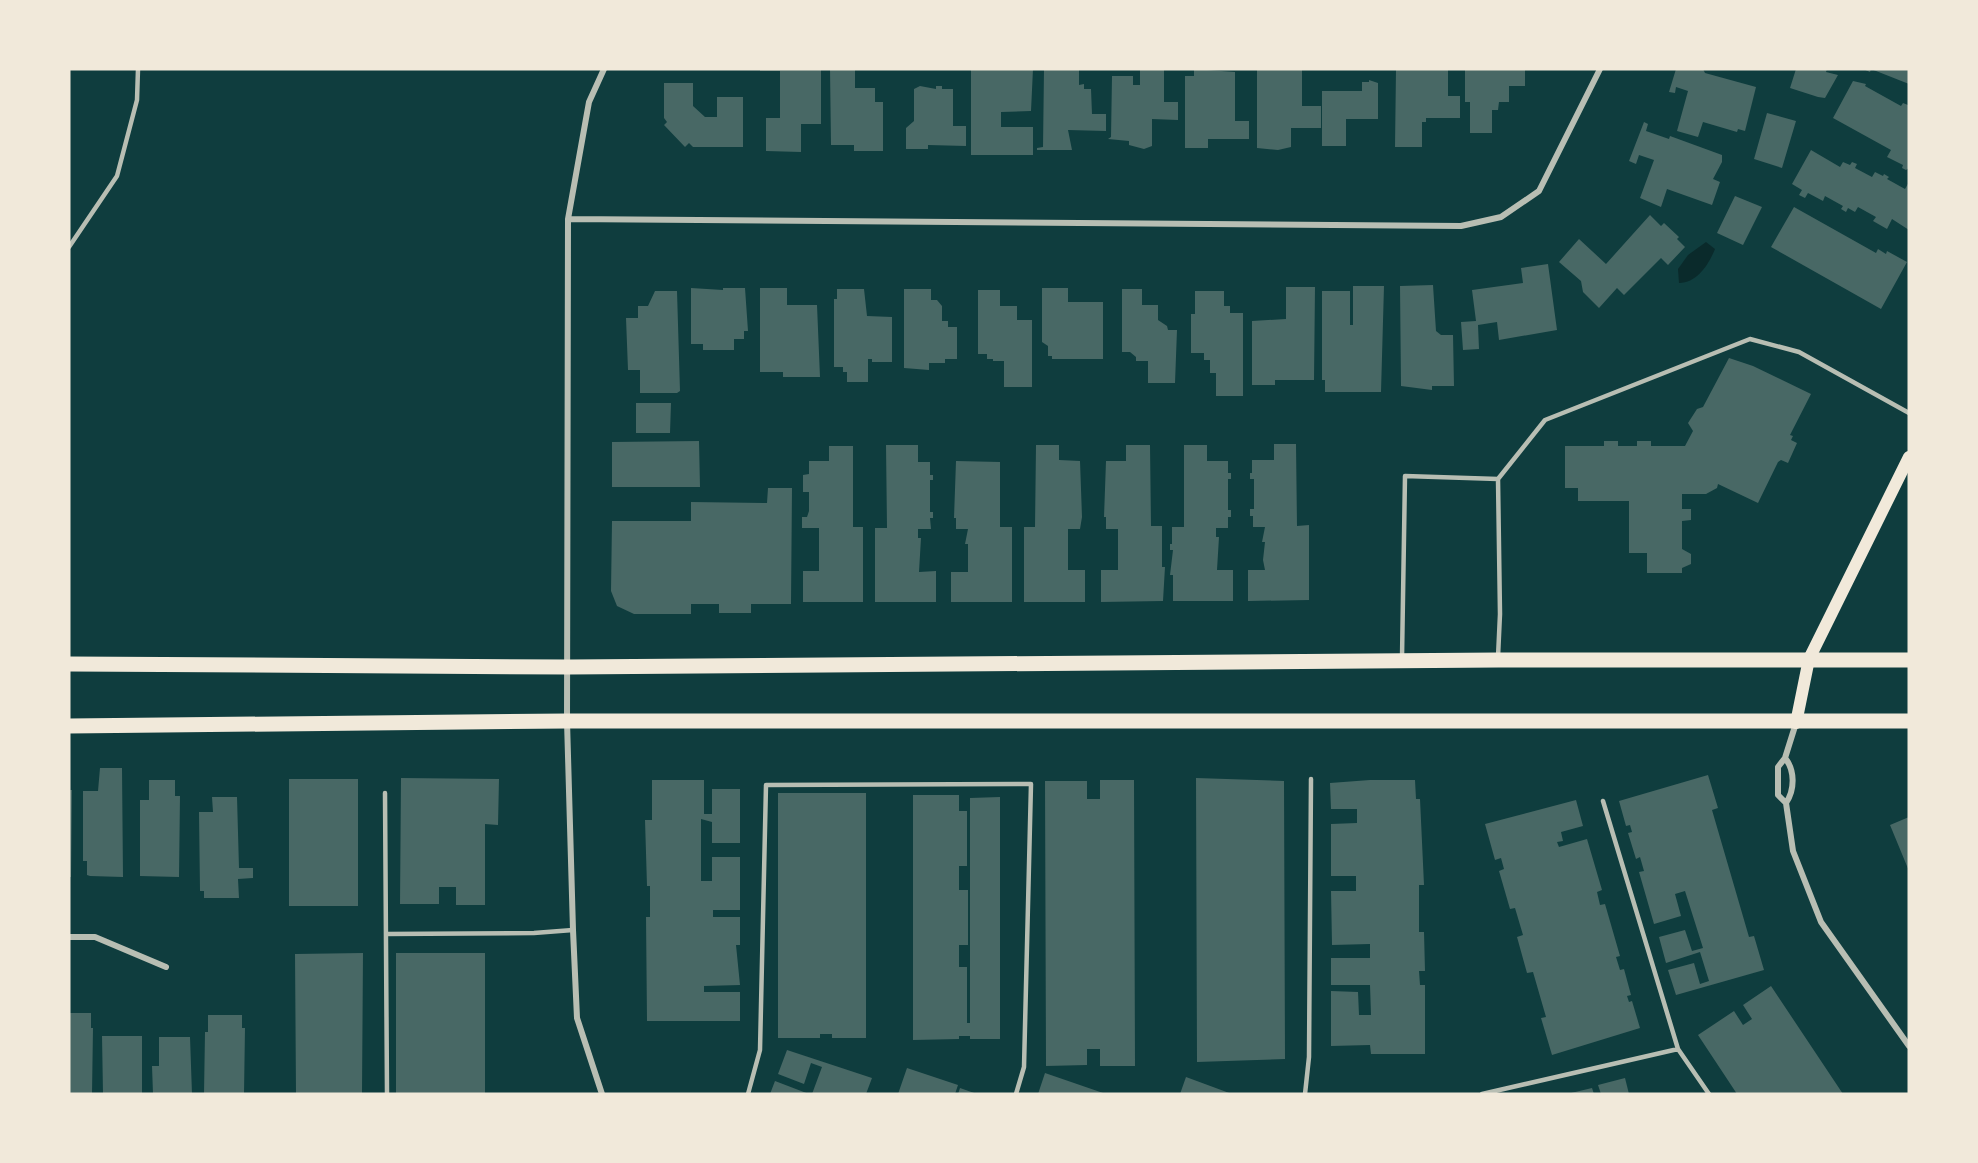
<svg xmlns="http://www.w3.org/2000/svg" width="1978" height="1163" viewBox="0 0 1978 1163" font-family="'Crimson Pro',serif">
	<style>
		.water { fill: #0a2a2b }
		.building { fill: #486865 }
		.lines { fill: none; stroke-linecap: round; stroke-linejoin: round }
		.service { stroke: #b8beb3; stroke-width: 4.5 }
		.minor { stroke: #b8beb3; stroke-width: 6 }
		.secondary { stroke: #f1e9da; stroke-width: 12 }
		.primary { stroke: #f1e9da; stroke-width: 15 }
	</style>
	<rect width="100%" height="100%" fill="#0f3d3e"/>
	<!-- water -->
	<path class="water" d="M1706,242L1715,249C1709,264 1697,283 1679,283L1678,269L1688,255Z"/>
	<!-- building -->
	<path class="building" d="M760,69H821V124H801V152L766,151V118H780V71H760Z
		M830,69H855V88H875V102H883V151H854V145H831Z
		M971,69H1033L1031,111L1001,112V127H1033V155H971Z
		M1044,69H1079V85L1084,84V89H1091L1092,114H1106V131L1068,130L1072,150H1037V148L1043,147Z
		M1140,69H1164V102H1178V120L1152,119V146L1144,149L1129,145V141L1108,139L1111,137L1112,76H1133V85H1140Z
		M1194,69L1235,72V121H1249V139H1208V148H1185V76H1194Z
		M1257,69H1302V106H1321V128H1291V147L1278,150L1257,148Z
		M1396,69H1448V96H1460V118H1426V122H1422V147H1395Z
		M1465,69H1525V86H1509V102H1499L1498,110H1492V133H1470V102H1465Z
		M1676,69H1703L1705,73L1756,87L1745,131L1738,129L1737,132L1703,122L1698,137L1677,131L1688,91L1676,87L1675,93L1669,92Z
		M1796,69H1827L1826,72L1838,75L1825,98L1818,97L1790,88Z
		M1863,69H1909V84L1871,69L1870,72Z
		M1369,80L1378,83V119H1346V146H1322V91H1362V82H1369Z
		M1853,81L1866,84L1865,86L1901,106L1903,103L1908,105L1909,168L1906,170L1902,168L1903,165L1887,157L1891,150L1833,118Z
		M664,83H693V106L705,117H717V97H743V147H693L689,143L685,147L664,125L667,122L664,118Z
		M920,86L936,89V86H942V89H953V126H966V146L928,145V149H906V128L914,121V89Z
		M1767,113L1796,121L1782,168L1754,159Z
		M1644,122L1648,124L1646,131L1669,139L1670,136L1722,155V162L1713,179L1720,182L1712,205L1667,189L1661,207L1640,198L1654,160L1639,155L1636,164L1629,161Z
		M1811,150L1840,167L1843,162L1850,165L1852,162L1857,164L1855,168L1872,177L1875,172L1883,176L1884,174L1889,177L1887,179L1905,189L1909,182V230L1892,219L1887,229L1873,221L1876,217L1858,207L1855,212L1848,208L1846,212L1841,209L1843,206L1825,196L1823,201L1808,193L1805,198L1799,195L1802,190L1792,184Z
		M1735,196L1762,207L1743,245L1717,233Z
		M1794,207L1876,253L1878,249L1886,254L1887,251L1907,262L1881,309L1771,247Z
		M1650,215L1661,226L1664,223L1679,237L1677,239L1685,247L1668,265L1661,258L1624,295L1617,288L1599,308L1583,292L1581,281L1559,262L1579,239L1606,264Z
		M1548,264L1557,330L1499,340L1497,322L1478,325L1479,349L1463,350L1461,322L1476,321L1472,290L1523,283L1521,268Z
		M1433,285L1436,331L1441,335H1453L1454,386H1432V390L1401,386L1400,286Z
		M1353,286H1384L1381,392H1325V380H1322V291H1350V325H1353Z
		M1286,287H1315L1314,380H1275V385H1252V321L1286,319Z
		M691,288L723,290V288H745L748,331H744V339H734V350H703V344H691Z
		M760,288H787V305H817L820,377H783V372H760Z
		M1042,288H1068V302H1103V359H1052V356H1048V346L1042,342Z
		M837,289H864L867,316L892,317V362H872V359H868V382H847V372H843V367H834V299H837Z
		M904,289H931V300H937L942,306V321H948V327H957V359H945V363H929V370L904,368Z
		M1122,289H1142V305H1158V320L1167,326L1168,330H1177L1175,383H1148V361H1136V357L1130,352H1122Z
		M978,290H1000V306H1017V320H1032V387H1004V361H993V359H987V354H978Z
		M655,291H677L680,391L677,393H640V370H628L626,318H638V306H648Z
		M1195,291H1224V306H1230V313H1243V396H1216V373H1210V360H1204V353H1191V314H1195Z
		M1729,358L1753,366L1811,394L1790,435L1793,436L1791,440L1797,443L1788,463L1781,460L1778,462L1758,503L1718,484L1717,488L1706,494H1682V509H1691V520L1682,521V549L1691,554V564L1682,568V573H1647V553H1629V501H1578V488H1565V446H1604V441H1618V446H1637V441H1651V446H1685L1693,431L1688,423L1697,409L1703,407Z
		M636,403H671L670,433H636Z
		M699,441L700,487H612V442Z
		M1274,444H1296L1297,526L1309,525V600L1248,601V570H1265L1263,560L1265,542H1262L1265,527H1253V516H1250V509H1254V479H1250V473H1252V460H1274Z
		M886,445H918V462H930V475H933V480H930V512H933V518H930L931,529H918V538H921L919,572L936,571V602H875V528H887Z
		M1036,445H1059V460L1080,461L1082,517L1080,529H1068V570H1085V602H1024V527H1035Z
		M1126,445H1150L1151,526H1162V567H1165L1163,601L1101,602V570H1118V529H1106V517H1104L1106,461H1126Z
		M1184,445H1207V461H1228V473H1231V479H1228V510H1231V517H1228V528H1216V537H1219L1217,570H1233V601H1173V575H1170L1173,550H1170V544H1172V527H1184Z
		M829,446H853V527H863V602H803V571H819V528H802V517H807L809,511V492H803V475L809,474V461H829Z
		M956,461L1000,462V527H1012V602H951V572H968V544H965L968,529H956V518H954Z
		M768,488H792L791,604H751V613H719V604H691V614H634L617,606L611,591L612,521H691V502L767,503Z
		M100,768H122L123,877L90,876L87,875V861H83V791H98Z
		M1708,775L1718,808L1712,810L1749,937L1754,936L1764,970L1676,995L1668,970L1694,963L1700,984L1709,981L1700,952L1666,963L1659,937L1685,930L1692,951L1703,948L1685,891L1675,894L1681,916L1654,924L1639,872L1644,871L1640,857L1636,859L1628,833L1632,832L1630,825L1626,826L1619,801Z
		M401,778L499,779L498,825L485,824V905H456V887H439V904H400Z
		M1196,778L1284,781L1285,1059L1197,1062Z
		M289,779H358V906H289Z
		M149,780H175V796H180L179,877L140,876V800H149Z
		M652,780H704V814H712V789H740V843H712V822L701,819V881H712V857H740V910H713V917H740V945H736L740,985L704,986V992H740V1021H647L646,917H650V886H647L645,820H652Z
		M1100,780H1134L1135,1066H1100V1049H1087V1065L1046,1066L1045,781H1087V799H1100Z
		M1370,780H1415L1416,799H1420L1424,885H1419V932H1424L1425,971H1419L1420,985H1425V1054H1371L1370,1045L1331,1046V991L1358,992L1359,1015H1371L1370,985H1331V958H1370V944L1332,945L1331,891H1356V876H1331V824L1357,823V809H1331L1330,783Z
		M69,790H72L71,877H69Z
		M778,793H866V1038H832V1034H820V1038H778Z
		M913,795H959V811H967V866H959V890H968V945H959V967H967V1023H970V798L1000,797V1039H970V1036H959V1039L913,1040Z
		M212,797H237L239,868H253V878L238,879L239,898H204V891H200L199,812H213Z
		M1576,800L1583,826L1561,832L1563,841L1557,842L1559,847L1587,839L1602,890L1597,892L1600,905L1605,904L1620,956L1616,957L1620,970L1624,969L1631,995L1627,996L1629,1002L1632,1001L1640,1028L1552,1055L1541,1018L1546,1017L1533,972L1527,973L1517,937L1523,935L1515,908L1510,909L1499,871L1504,869L1501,858L1495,860L1485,824Z
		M1909,817V871L1890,825Z
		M363,953L362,1094H296L295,954Z
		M396,953H485V1094H396Z
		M1771,986L1843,1094H1737L1698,1035L1734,1011L1743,1025L1752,1019L1743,1005Z
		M69,1013H91V1028H93L92,1094H69Z
		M208,1015H242V1028H245L244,1094H204L205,1032H208Z
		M102,1036H142V1094H103Z
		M159,1037H190L192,1094H153L152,1066H159Z
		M787,1050L872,1078L866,1094H812L822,1067L811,1063L804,1084L778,1074Z
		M907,1068L958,1085L955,1094H898Z
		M1045,1073L1106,1094H1038Z
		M1186,1077L1232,1094H1180Z
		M1625,1078L1629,1094H1601L1598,1085Z
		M775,1081L809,1094H770Z
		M960,1088L977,1094H958Z
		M1592,1088L1594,1094H1571V1093Z"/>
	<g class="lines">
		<!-- service -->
		<path class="service" d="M69,247L117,176L137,100L138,69
			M1498,657L1500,614L1498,479L1545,420L1750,339L1799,352L1909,413
			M1402,658L1405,476L1498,479
			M385,793L387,1094
			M1603,801L1678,1049L1709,1094
			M386,934L534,933L573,930
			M748,1094L760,1050L766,785L1031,784L1024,1067L1016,1094
			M1305,1094L1309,1057L1311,779
			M1482,1094L1678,1049"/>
		<!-- minor -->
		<path class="minor" d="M568,219L1461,226L1501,217L1539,191L1600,69
			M1785,758L1796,723
			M1786,803L1778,795V767L1785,758C1795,770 1795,790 1786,803L1793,851L1821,922L1909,1046
			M69,937H95L166,967
			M602,1094L577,1018L573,930L567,721L568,219L589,102L604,69"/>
		<!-- secondary -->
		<path class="secondary" d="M1796,723L1809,659L1909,457"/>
		<!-- primary -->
		<path class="primary" d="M69,664L569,667L1498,660H1909
			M69,726L567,721H1909"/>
	</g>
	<!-- border -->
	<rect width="1978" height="1163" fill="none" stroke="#f1e9da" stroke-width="141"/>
</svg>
